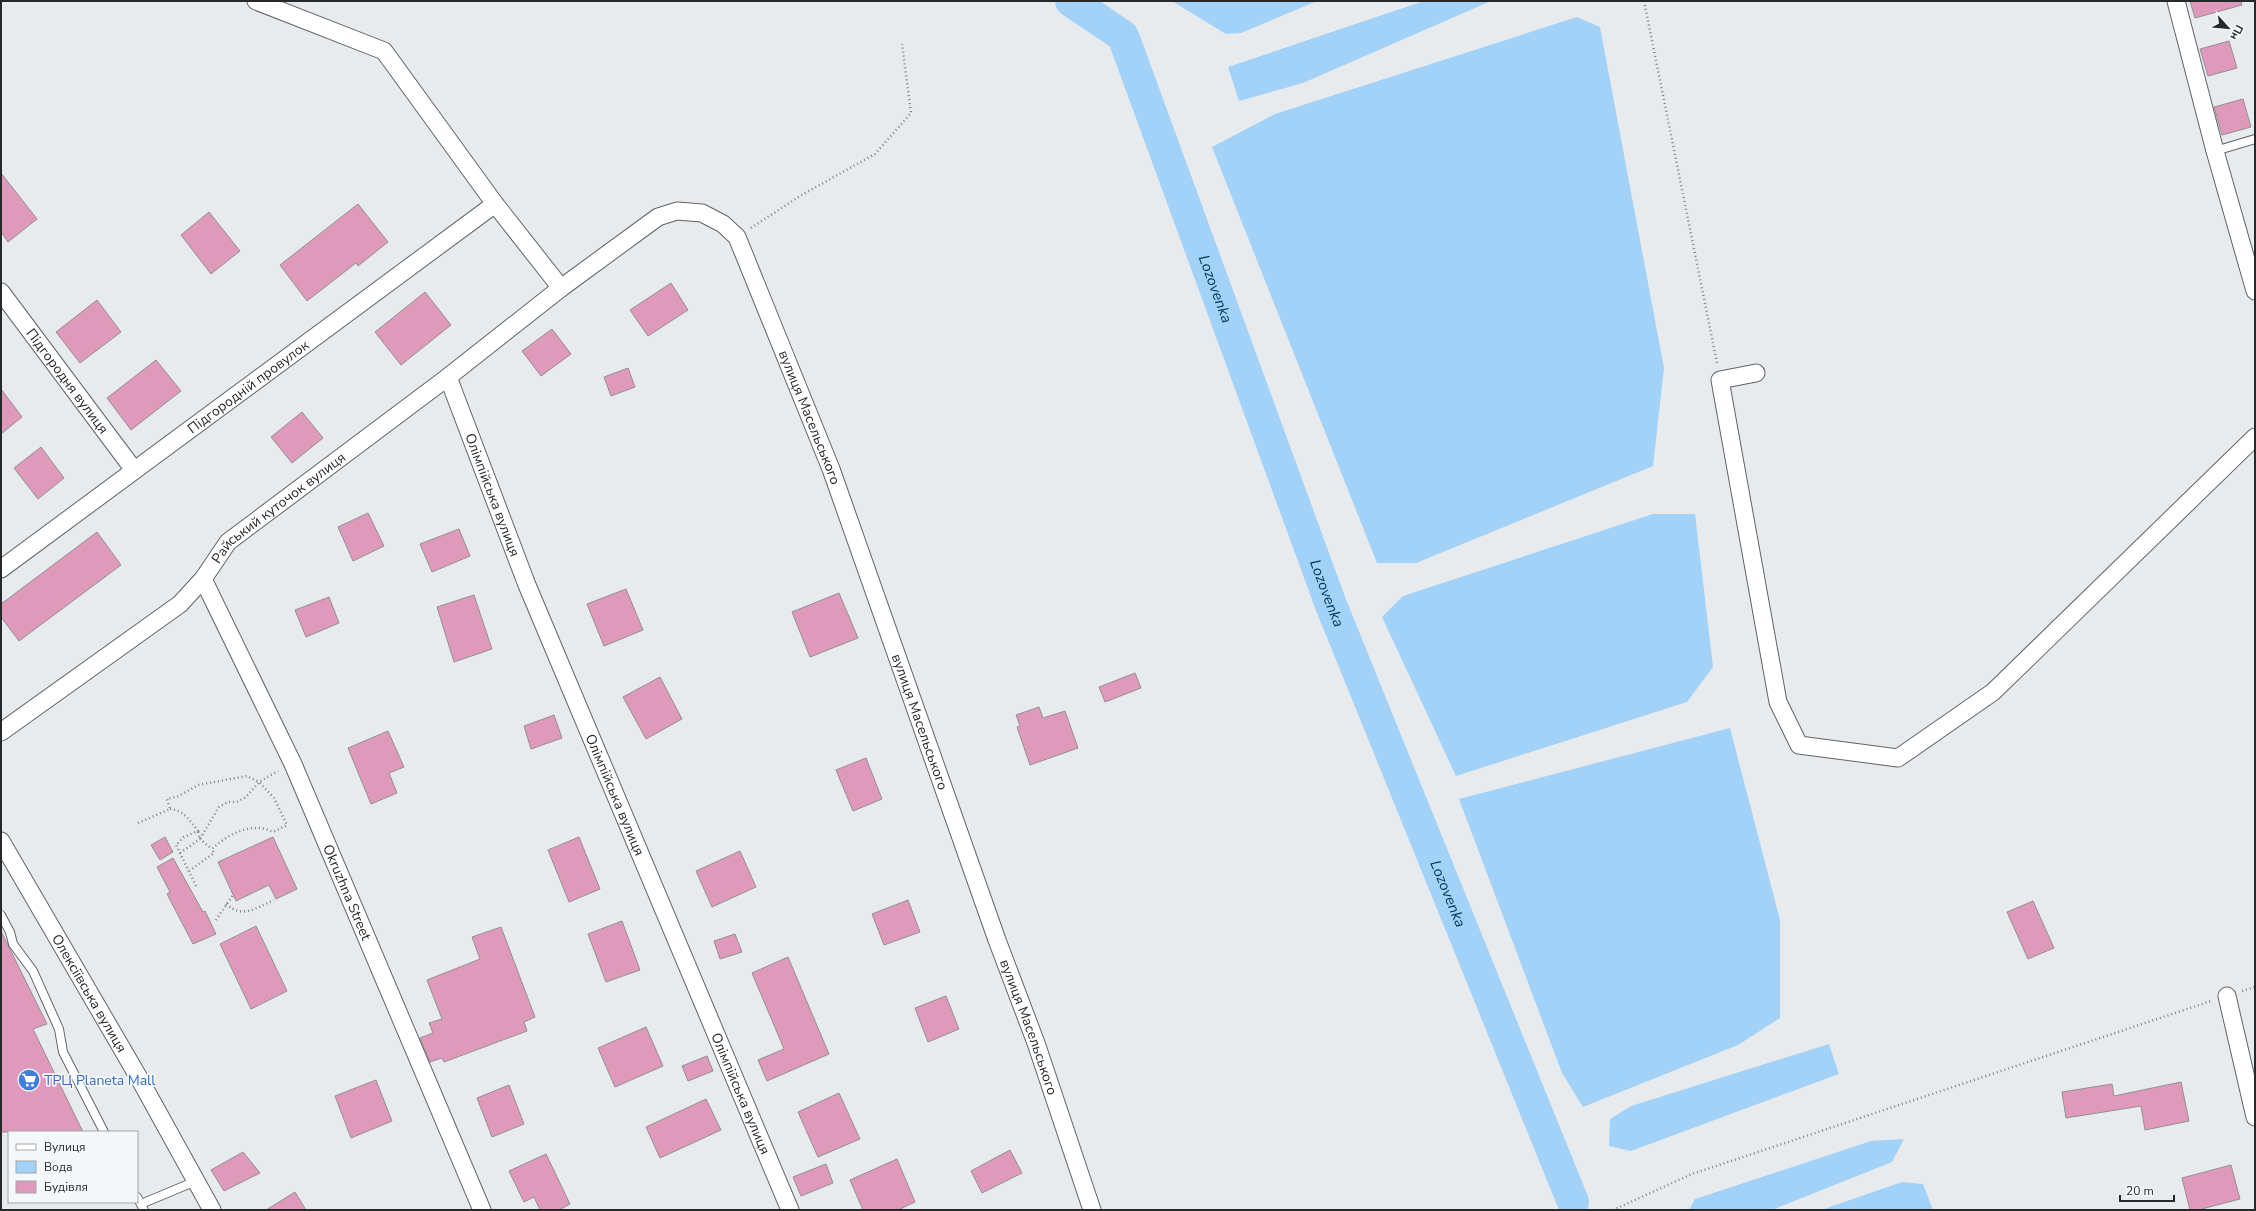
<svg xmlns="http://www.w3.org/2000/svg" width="2256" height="1211" viewBox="0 0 2256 1211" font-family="'Nunito Sans',sans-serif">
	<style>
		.water { fill: #a2d2f8 }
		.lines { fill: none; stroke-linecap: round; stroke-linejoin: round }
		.river { stroke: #a2d2f8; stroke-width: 32 }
		.building { fill: #df9abb; stroke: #938f90 }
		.lane-casing { stroke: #616366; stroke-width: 10 }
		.street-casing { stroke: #616366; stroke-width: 19 }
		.path { stroke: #808284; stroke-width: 2.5; stroke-dasharray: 1 3; stroke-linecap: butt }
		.lane { stroke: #fff; stroke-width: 8 }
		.street { stroke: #fff; stroke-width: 17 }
		.labels { text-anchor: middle; stroke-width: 3.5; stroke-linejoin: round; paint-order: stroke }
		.street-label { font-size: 14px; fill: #27282a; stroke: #f5f8fb }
		.shop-label { font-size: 14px; fill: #366cbe; stroke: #f5f8fb; text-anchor: start }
		.water-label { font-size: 15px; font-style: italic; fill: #043554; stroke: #f5f8fb }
	</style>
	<rect width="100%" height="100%" fill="#e8ebee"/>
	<!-- water -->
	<path class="water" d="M1172,1H1317L1241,33L1226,34Z
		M1424,1H1491L1303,83L1239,101L1228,67Z
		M1577,17L1600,27L1664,368L1653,466L1416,563H1377L1212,147L1275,114Z
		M1653,514H1695L1713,667L1687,702L1456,776L1382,617L1403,596Z
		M1730,728L1780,920V1018L1738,1045L1583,1107L1562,1073L1459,799Z
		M1829,1044L1839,1074L1631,1151L1609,1146L1610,1119L1631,1106Z
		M1904,1139L1892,1162L1772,1210H1689L1695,1199L1871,1141Z
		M1902,1182L1923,1184L1933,1210H1821Z"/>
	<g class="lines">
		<!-- river -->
		<path class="river" id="s1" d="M1071,1L1123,36L1331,605L1573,1202"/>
	</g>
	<!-- building -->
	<path class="building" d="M2190,1H2241L2242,5L2195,18Z
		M2229,41L2237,68L2208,76L2200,49Z
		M2243,99L2251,127L2222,135L2214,107Z
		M1,173L37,219L8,242L1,232Z
		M358,204L388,242L358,266L356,263L307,301L280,265Z
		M209,212L240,251L211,274L181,235Z
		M671,283L688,310L648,336L630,310Z
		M425,292L451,325L401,365L375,332Z
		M97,300L121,332L80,363L56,332Z
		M552,329L571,354L541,376L522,351Z
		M156,360L181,391L131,430L107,398Z
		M628,368L635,387L611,396L604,377Z
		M1,389L22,417L1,434Z
		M302,412L323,438L292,463L271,437Z
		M41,447L64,478L38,499L14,468Z
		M368,513L384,546L353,561L338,527Z
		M459,529L470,556L432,572L420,544Z
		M97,532L121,565L19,641L1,617V604Z
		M626,589L643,630L604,646L587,604Z
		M839,593L858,638L810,657L792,612Z
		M474,595L492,649L454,662L437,607Z
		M329,597L339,623L306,637L295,610Z
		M1135,673L1141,688L1105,702L1099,687Z
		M660,677L682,719L646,739L623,697Z
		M1039,707L1043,718L1065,711L1078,748L1030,765L1017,727L1020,726L1016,715Z
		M554,715L562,738L531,749L524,726Z
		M388,731L404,767L389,773L397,793L371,804L348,748Z
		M866,758L882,799L853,811L836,770Z
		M165,837L173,852L160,860L151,845Z
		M273,837L297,889L276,899L269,885L236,901L218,862Z
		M579,837L600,889L569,902L548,850Z
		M740,851L756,887L712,907L696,871Z
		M173,858L203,912L205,911L216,934L193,944L167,894L170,892L157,867Z
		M908,900L920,932L884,945L872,914Z
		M2033,901L2054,948L2028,959L2007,912Z
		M622,921L640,970L606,982L588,934Z
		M256,926L287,991L251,1009L220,944Z
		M501,927L535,1017L524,1022L527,1031L444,1062L442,1058L430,1062L420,1038L433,1033L429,1023L442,1019L427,980L480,959L472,937Z
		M1,931L47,1024L33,1029L83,1132H1Z
		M735,934L742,952L720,959L714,941Z
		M788,957L829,1054L767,1081L758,1060L784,1049L752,973Z
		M946,996L959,1029L928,1042L915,1008Z
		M646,1027L663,1066L615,1087L598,1048Z
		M707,1056L713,1071L688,1081L682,1066Z
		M376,1080L392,1121L351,1138L335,1096Z
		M2181,1082L2189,1121L2145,1130L2141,1106L2066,1118L2062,1092L2112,1084L2114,1096Z
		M509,1085L524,1124L492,1137L477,1098Z
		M839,1093L860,1139L818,1157L798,1112Z
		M706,1099L721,1130L660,1158L646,1127Z
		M1010,1150L1022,1173L982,1193L971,1171Z
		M243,1152L260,1173L224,1191L211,1170Z
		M546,1154L570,1204L559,1210H540L534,1197L524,1202L509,1171Z
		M897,1159L915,1202L898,1210H863L850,1180Z
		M826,1164L833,1183L801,1196L793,1177Z
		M2231,1165L2240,1199L2198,1210H2190L2182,1178Z
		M295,1192L306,1210H266Z"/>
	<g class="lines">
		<!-- lane casing -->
		<g class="lane-casing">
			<path id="lane" d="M2215,151L2255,139
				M1,915L10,932L13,944L33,971L59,1029L63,1052L104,1132
				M137,1197L144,1210
				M141,1204L196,1181"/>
		</g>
		<!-- street casing -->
		<g class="street-casing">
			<g id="street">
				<path d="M256,1L384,51L495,204L561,288"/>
				<path d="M2176,1L2215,151L2255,291"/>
				<path id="s2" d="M1,292L134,470"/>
				<path d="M1756,373L1720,380L1778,702L1799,745L1898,758L1993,692L2255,437"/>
				<path id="s3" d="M448,377L527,585L790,1210"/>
				<path id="s4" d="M1,569L495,204"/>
				<path id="s5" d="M203,579L293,764L482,1210"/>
				<path id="s6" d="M1,732L180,604L203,579L228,542L448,377L561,288L658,217L677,211L702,213L723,224L737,237L831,469L997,940L1036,1043L1092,1210"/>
				<path id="s7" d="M1,841L139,1078L212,1210"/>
				<path d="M2227,996L2255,1117"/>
			</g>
		</g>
		<!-- path -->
		<path class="path" d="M1644,1L1717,363
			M751,228L800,196L875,154L911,113L902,44
			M170,809C184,810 190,821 198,831L184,837L176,845L197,888
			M138,823L170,809L167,799L179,796L198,785L247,776L259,782L246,797L237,802H228L219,807L200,839L198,831
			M180,853L200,839L212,849
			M189,871L214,853L212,849C228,834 252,821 273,832L287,825L274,798L259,782L278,771
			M226,904C243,919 255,908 274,900
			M216,920L233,895
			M2242,991L2255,987
			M1613,1210L1692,1174L2211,1001"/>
		<!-- lane -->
		<use href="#lane" class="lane"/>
		<!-- street -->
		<use href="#street" class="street"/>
	</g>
	<!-- icons -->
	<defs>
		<g id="supermarket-disc" transform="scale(1.15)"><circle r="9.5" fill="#3f7fe0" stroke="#f5f8fb"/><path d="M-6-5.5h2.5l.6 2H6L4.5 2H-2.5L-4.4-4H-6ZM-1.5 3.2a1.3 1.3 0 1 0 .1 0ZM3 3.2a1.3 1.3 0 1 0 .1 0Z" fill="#fff"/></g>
	</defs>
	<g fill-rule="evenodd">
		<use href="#supermarket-disc" x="29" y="1080"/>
	</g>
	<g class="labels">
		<!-- street labels -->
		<g class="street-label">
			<text dy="5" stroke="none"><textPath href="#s2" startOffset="111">Підгородня вулиця</textPath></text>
			<text dy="5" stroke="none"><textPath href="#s4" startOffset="307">Підгородній провулок</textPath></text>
			<text dy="5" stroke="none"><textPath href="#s6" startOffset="1120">вулиця Масельського</textPath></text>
			<text dy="5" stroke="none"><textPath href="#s3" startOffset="126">Олімпійська вулиця</textPath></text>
			<text dy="5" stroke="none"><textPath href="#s6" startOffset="359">Райський куточок вулиця</textPath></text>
			<text dy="5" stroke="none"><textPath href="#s6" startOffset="1444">вулиця Масельського</textPath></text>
			<text dy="5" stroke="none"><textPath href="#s3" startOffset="450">Олімпійська вулиця</textPath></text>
			<text dy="5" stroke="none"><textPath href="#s5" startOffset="345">Okruzhna Street</textPath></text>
			<text dy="5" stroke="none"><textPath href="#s7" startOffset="176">Олексіївська вулиця</textPath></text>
			<text dy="5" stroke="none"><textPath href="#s6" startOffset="1768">вулиця Масельського</textPath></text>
			<text dy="5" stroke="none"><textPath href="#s3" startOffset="774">Олімпійська вулиця</textPath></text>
		</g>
		<!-- shop labels -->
		<g class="shop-label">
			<text x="44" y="1085">ТРЦ Planeta Mall</text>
		</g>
		<!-- water labels -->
		<g class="water-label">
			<text dy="5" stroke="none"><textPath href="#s1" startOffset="332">Lozovenka</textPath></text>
			<text dy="5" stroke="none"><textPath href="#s1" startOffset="656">Lozovenka</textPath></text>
			<text dy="5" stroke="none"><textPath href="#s1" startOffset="980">Lozovenka</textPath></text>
		</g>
	</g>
	<!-- border -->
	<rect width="2256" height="1211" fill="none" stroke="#27282a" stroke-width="4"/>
	<!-- legend -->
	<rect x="8" y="1131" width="130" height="72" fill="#f5f8fb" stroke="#a3a5a7"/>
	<rect x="16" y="1144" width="20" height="6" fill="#ffffff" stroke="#a3a5a7"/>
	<text x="44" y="1151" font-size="12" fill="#27282a">Вулиця</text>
	<rect x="16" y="1161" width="20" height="12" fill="#a2d2f8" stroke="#a3a5a7"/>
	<text x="44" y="1171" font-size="12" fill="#27282a">Вода</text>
	<rect x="16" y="1181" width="20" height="12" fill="#df9abb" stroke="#a3a5a7"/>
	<text x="44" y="1191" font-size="12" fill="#27282a">Будівля</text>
	<!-- north arrow -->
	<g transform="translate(2228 28) rotate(117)" stroke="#f5f8fb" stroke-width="3" paint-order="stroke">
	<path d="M0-3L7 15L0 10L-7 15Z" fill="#27282a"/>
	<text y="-6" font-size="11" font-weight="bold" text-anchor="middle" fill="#27282a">Пн</text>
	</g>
	<!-- scale -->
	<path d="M2120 1195v6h54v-6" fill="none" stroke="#27282a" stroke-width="2"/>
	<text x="2126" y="1195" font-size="12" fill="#27282a" stroke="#f5f8fb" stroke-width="3" paint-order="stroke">20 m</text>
</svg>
